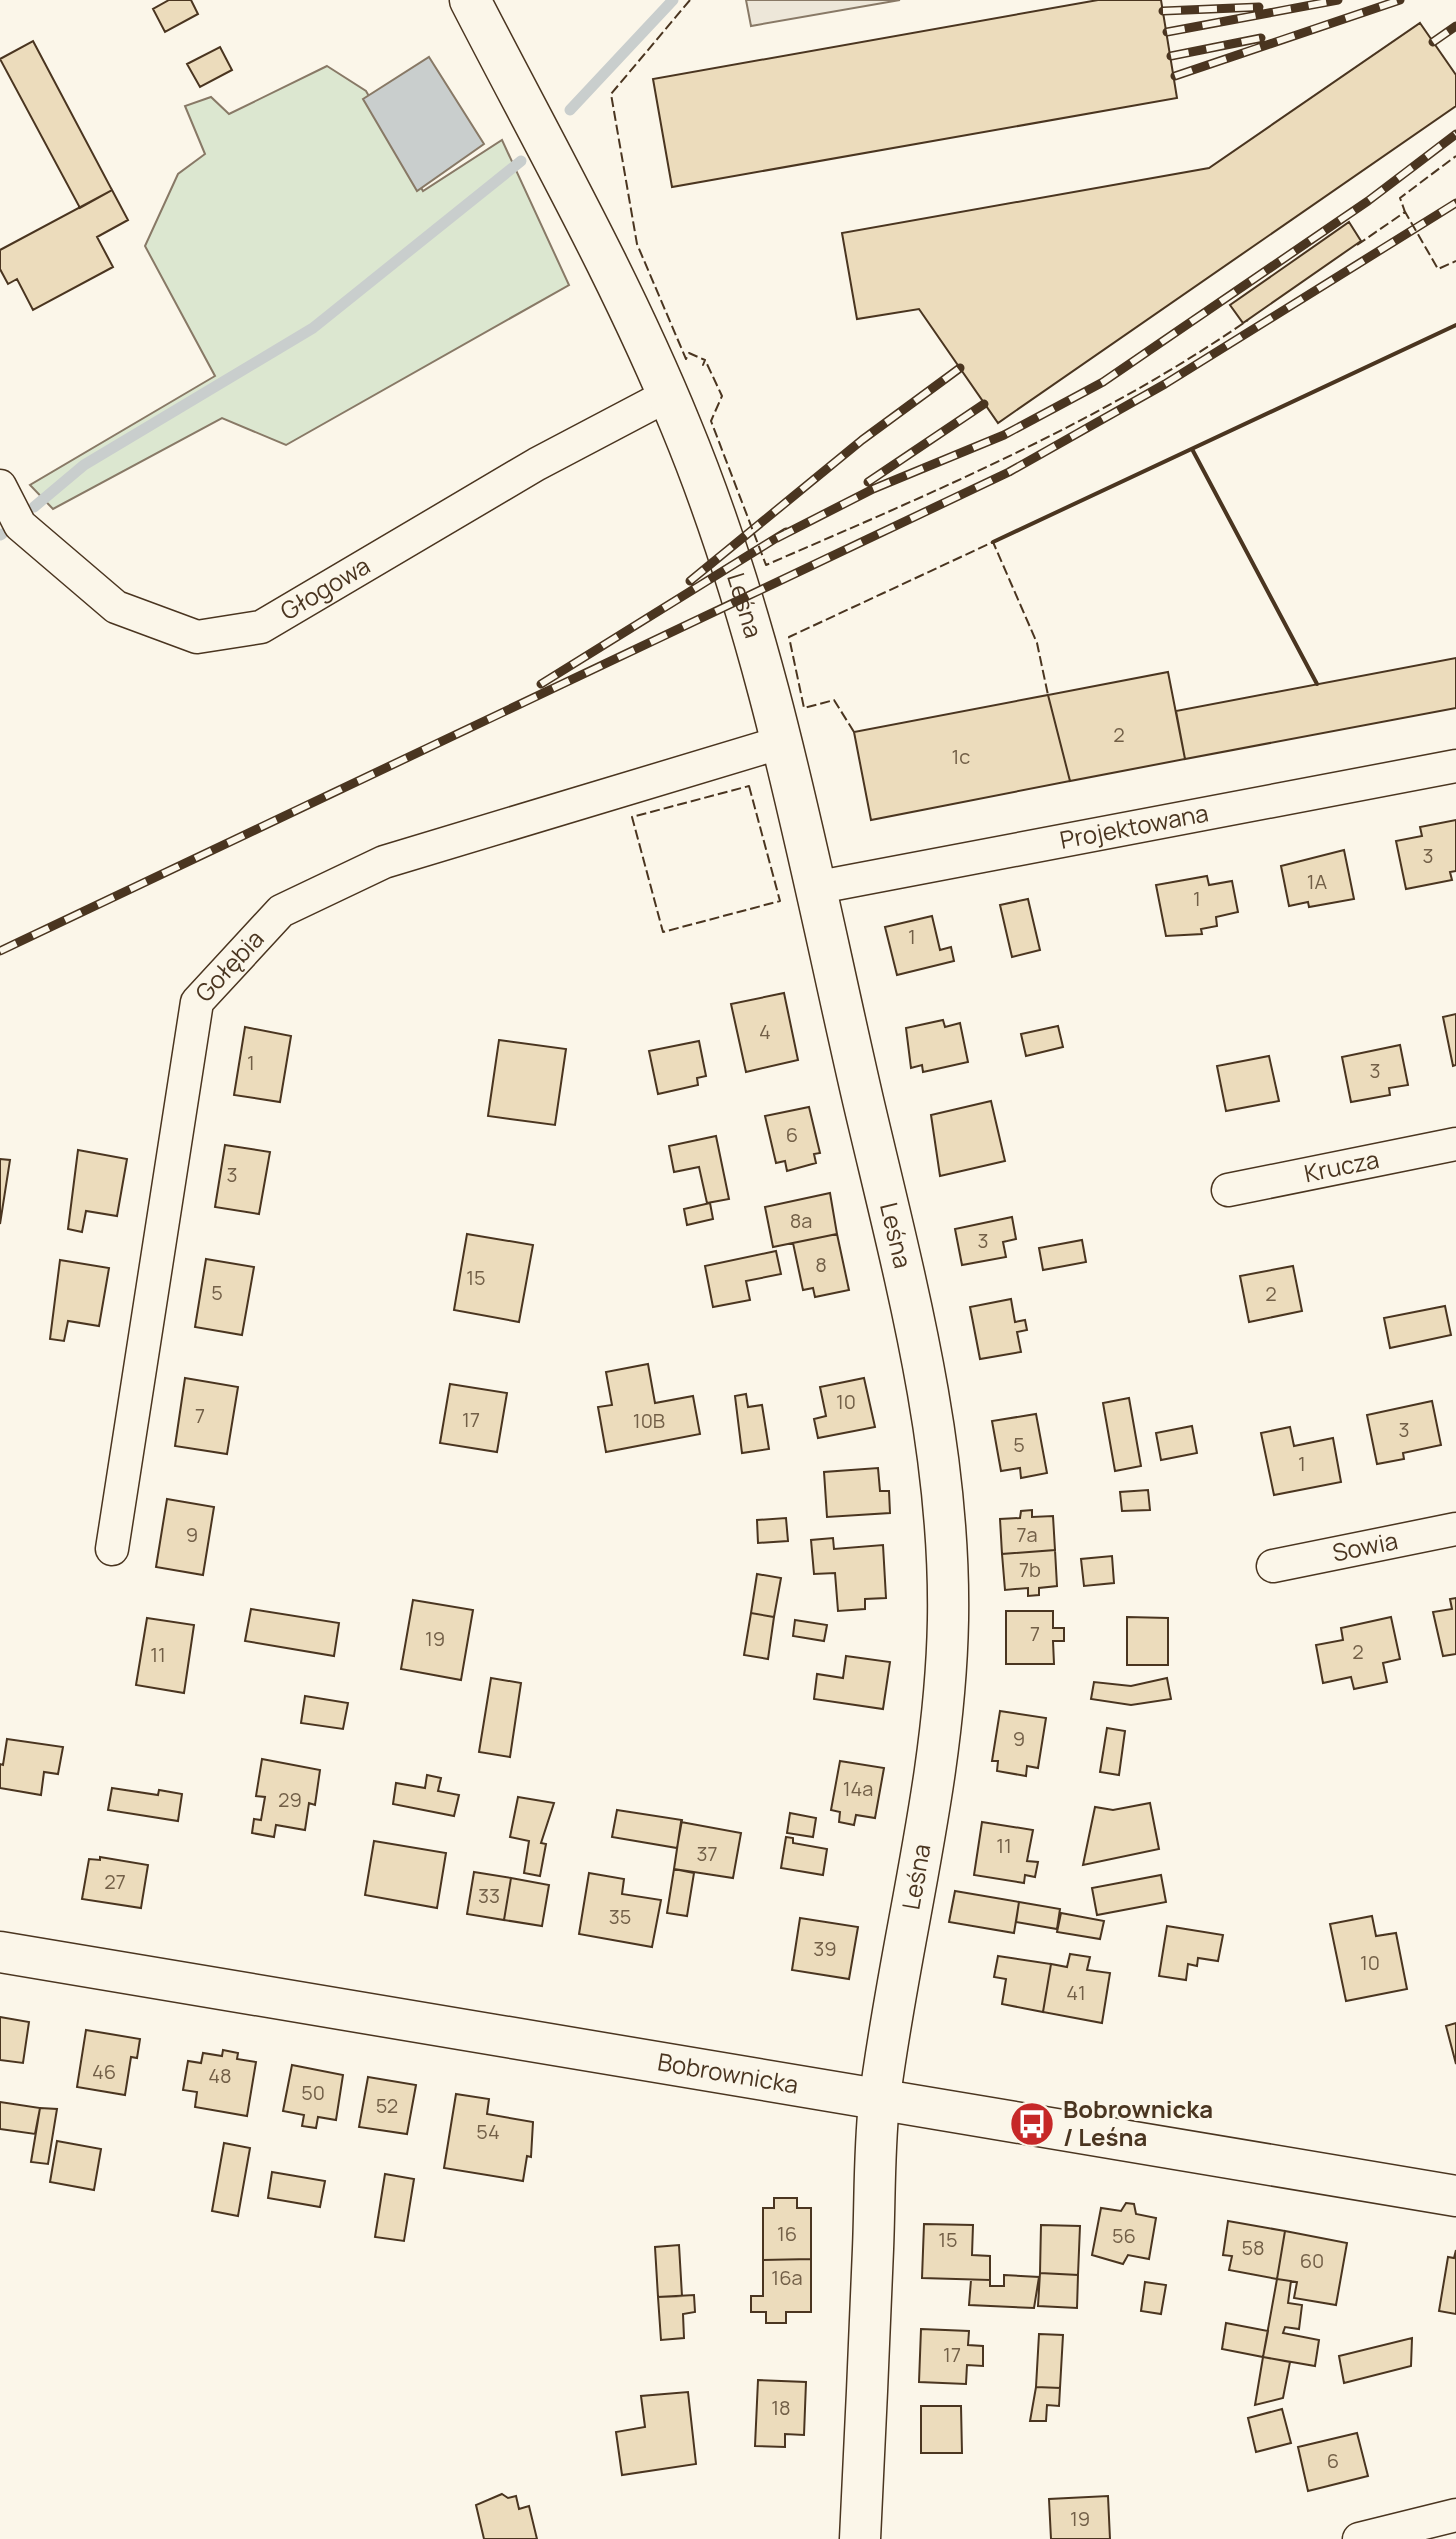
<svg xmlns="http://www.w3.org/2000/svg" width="1456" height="2539" viewBox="0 0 1456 2539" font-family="Manrope,sans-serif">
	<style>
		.green { fill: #dce7d0; stroke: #887966; stroke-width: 2 }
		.parking { fill: #ede7d9; stroke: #887966; stroke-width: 2 }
		.water { fill: #c9cecd; stroke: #887966; stroke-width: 2 }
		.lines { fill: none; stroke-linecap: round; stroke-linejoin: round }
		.stream { stroke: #c9cecd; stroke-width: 11 }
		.building { fill: #ecdcbc; stroke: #4a3520; stroke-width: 2 }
		.minor-casing { stroke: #4a3520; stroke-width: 35 }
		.tertiary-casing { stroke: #4a3520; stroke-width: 43 }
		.minor { stroke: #fbf6e9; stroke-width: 32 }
		.tertiary { stroke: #fbf6e9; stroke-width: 40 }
		.rail-casing { stroke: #4a3520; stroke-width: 9 }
		.rail { stroke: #fbf6e9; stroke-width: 6; stroke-dasharray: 18; stroke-linecap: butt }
		.fence { stroke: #4a3520; stroke-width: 2; stroke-dasharray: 10 4; stroke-linecap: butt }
		.wall { stroke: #4a3520; stroke-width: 4 }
		.labels { text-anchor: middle; stroke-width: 6; stroke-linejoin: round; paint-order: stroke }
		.number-label { font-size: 20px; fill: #725f47 }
		.street-label { font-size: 24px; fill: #4a3520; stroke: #fbf6e9 }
		.poi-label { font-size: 24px; font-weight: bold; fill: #4a3520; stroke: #fbf6e9; text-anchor: start }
	</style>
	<rect width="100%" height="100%" fill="#fbf6e9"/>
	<!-- green -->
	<path class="green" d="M327,66L366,91L423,191L502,140L569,285L286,445L222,418L53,509L30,485L215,376L145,246L178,174L205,154L185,106L211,97L229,114Z"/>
	<!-- parking -->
	<path class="parking" d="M746,0H900L751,26Z"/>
	<!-- water -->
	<path class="water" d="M429,57L484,144L417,191L363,99Z"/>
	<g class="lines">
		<!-- stream -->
		<path class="stream" d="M570,110L673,0
			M34,507L84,465L313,328L521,161
			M0,535L2,534"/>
	</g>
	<!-- building -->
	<path class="building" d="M169,0H191L198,14L165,32L153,9Z
		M1098,0H1161L1177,98L672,187L653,79Z
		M1420,23L1456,75V106L998,423L919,309L857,319L842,233L1209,168Z
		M33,41L112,190L80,208L0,59Z
		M220,47L232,70L200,87L187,64Z
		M112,190L128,220L97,237L113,267L33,310L17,279L8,284L0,269V250Z
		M1349,222L1361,241L1243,323L1230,305Z
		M1456,658V708L1185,759L1176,711Z
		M1168,672L1185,759L1070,781L1048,695Z
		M1048,695L1070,781L871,820L854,732Z
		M1456,820V871L1450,872L1452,880L1406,889L1396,841L1422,836L1420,827Z
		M1344,850L1354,899L1309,907L1308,902L1289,906L1281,866Z
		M1207,876L1209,885L1232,881L1238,912L1216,917L1217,926L1201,929L1202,934L1166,936L1156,885Z
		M1028,899L1040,950L1012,957L1000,905Z
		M932,916L940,950L951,947L954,961L897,975L885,927Z
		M784,993L798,1060L746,1072L731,1004Z
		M1456,1014V1065L1453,1066L1443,1017Z
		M943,1020L945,1027L960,1023L968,1062L923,1072L922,1065L911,1068L906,1028Z
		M1058,1026L1063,1047L1026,1056L1021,1034Z
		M245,1027L291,1036L280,1102L234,1095Z
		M499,1040L566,1049L555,1125L488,1116Z
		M699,1041L706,1076L697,1078L698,1085L658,1094L649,1051Z
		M1400,1045L1408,1085L1389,1088L1390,1095L1351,1102L1342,1057Z
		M1269,1056L1279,1101L1226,1111L1217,1066Z
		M991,1101L1005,1161L940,1176L931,1115Z
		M809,1107L820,1153L814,1154L816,1163L787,1171L785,1161L776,1163L765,1116Z
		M716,1136L729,1199L707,1203L699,1167L674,1172L669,1146Z
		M225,1145L270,1152L259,1214L215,1207Z
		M78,1150L127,1159L117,1216L86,1211L82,1232L68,1229Z
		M0,1159L10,1160L0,1224Z
		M830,1193L837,1234L773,1247L765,1207Z
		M710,1203L713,1219L687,1225L684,1209Z
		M1012,1217L1016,1239L1003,1242L1006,1257L962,1265L955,1229Z
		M467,1234L533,1245L519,1322L454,1310Z
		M837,1234L849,1290L815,1297L813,1288L803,1290L793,1243Z
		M1082,1240L1086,1262L1043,1270L1039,1248Z
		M776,1251L781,1274L746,1281L750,1300L713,1307L705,1266Z
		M206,1259L254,1267L242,1335L195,1327Z
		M60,1260L109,1268L99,1326L68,1321L64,1341L50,1339Z
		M1293,1266L1302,1311L1249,1322L1240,1276Z
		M1011,1299L1015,1322L1025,1320L1027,1330L1017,1332L1021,1352L980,1359L970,1307Z
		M1445,1306L1451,1335L1390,1348L1384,1318Z
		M648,1364L655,1403L693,1396L700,1434L606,1452L598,1407L612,1405L606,1372Z
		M185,1378L238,1387L227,1454L175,1446Z
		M864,1378L875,1427L818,1438L814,1419L826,1416L820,1387Z
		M450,1384L507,1393L497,1452L440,1443Z
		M746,1394L748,1407L762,1405L769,1449L742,1453L735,1396Z
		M1129,1398L1141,1466L1115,1471L1103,1403Z
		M1432,1401L1441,1445L1403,1453L1404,1459L1377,1464L1367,1415Z
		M1036,1414L1047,1473L1021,1478L1020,1468L1001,1471L992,1421Z
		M1192,1426L1197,1453L1161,1460L1156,1433Z
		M1290,1427L1294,1446L1333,1438L1341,1482L1274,1495L1261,1433Z
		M878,1468L880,1491H889L890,1513L827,1517L824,1472Z
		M1148,1490L1150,1510L1122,1511L1120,1492Z
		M167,1499L214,1507L203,1575L156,1567Z
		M1032,1510V1517L1053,1516L1055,1550L1002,1554L1000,1519L1020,1518L1021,1511Z
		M786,1518L788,1541L758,1543L757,1520Z
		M833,1538L834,1549L883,1545L886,1598L865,1599V1609L838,1611L835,1573L814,1574L811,1540Z
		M1055,1550L1057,1586L1039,1588V1595L1028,1596V1588L1005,1590L1002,1554Z
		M1112,1556L1114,1583L1084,1586L1081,1559Z
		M757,1574L781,1578L774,1617L751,1613Z
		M1456,1598V1654L1443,1656L1433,1612L1452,1609L1450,1599Z
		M413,1600L473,1610L461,1680L401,1669Z
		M251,1609L339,1623L334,1656L245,1641Z
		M1006,1611H1053V1628H1064V1641H1053L1054,1664H1006Z
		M751,1613L774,1617L768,1659L744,1655Z
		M1127,1617L1168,1618V1665H1127Z
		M1391,1617L1400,1659L1383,1663L1387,1682L1354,1689L1351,1677L1323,1683L1316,1645L1343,1640L1341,1628Z
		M147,1618L194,1625L184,1693L136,1685Z
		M795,1620L827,1625L824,1641L793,1636Z
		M846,1656L890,1662L883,1709L814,1699L817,1674L843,1678Z
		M491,1678L521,1683L510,1757L479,1752Z
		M1167,1678L1171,1699L1131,1705L1091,1699L1094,1682L1131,1686Z
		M305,1696L348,1703L343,1729L301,1723Z
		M1000,1711L1046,1718L1038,1768L1027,1766L1026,1776L997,1771L998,1761H992Z
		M1107,1728L1125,1731L1119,1775L1100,1772Z
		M7,1739L63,1747L58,1774L44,1772L41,1795L0,1788V1764L3,1765Z
		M262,1759L320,1770L315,1805L309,1803L305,1830L276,1825L274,1837L252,1833L254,1819L261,1820L265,1797L256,1796Z
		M840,1761L884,1768L875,1818L856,1815L854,1825L839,1822L840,1812L831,1810Z
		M427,1775L441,1778L438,1791L459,1795L454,1816L393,1804L396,1783L425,1788Z
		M112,1788L158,1795L159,1790L182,1794L178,1821L108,1810Z
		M518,1797L554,1803L541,1843L546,1844L540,1876L524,1873L529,1841L510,1837Z
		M1150,1803L1159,1849L1083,1865L1095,1807L1113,1810Z
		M617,1810L682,1820L677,1848L612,1837Z
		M790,1813L816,1818L813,1837L787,1833Z
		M681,1822L741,1833L733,1878L674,1869Z
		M982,1822L1033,1830L1027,1861L1038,1862L1035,1877L1025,1875L1024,1883L974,1875Z
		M786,1837L793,1838V1843L827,1849L823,1875L781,1868Z
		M374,1841L446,1853L437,1908L365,1895Z
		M100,1857L148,1865L141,1908L82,1899L89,1859L100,1860Z
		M674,1869L694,1873L687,1916L667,1913Z
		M474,1872L511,1878L504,1920L467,1914Z
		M589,1873L624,1879L622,1894L661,1900L652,1947L579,1934Z
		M1161,1875L1166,1902L1097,1915L1092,1888Z
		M511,1878L549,1885L542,1926L504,1920Z
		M955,1891L1019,1902L1014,1933L949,1922Z
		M1019,1902L1060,1909L1057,1929L1016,1922Z
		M1061,1913L1104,1921L1100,1939L1057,1932Z
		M1372,1916L1376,1936L1396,1933L1407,1989L1346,2001L1330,1924Z
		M800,1918L858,1927L849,1979L792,1970Z
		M1167,1926L1223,1935L1218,1961L1198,1958L1197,1966L1188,1964L1186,1980L1159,1976Z
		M1070,1954L1090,1957L1087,1970L1110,1973L1102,2023L1043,2012L1051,1964L1067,1967Z
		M998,1956L1051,1964L1043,2012L1002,2004L1006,1979L994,1977Z
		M0,2017L29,2022L23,2063L0,2060Z
		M1456,2023V2064L1446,2026Z
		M86,2030L140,2039L137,2058L131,2057L125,2095L77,2087Z
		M223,2050L238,2053L237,2059L256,2062L247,2116L195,2107L197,2092L183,2090L188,2061L201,2063L203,2053L222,2056Z
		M292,2065L343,2075L336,2120L318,2117L316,2128L302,2126L304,2115L283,2111Z
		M368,2077L416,2085L407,2134L359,2127Z
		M456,2094L489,2099L487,2114L533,2122L531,2157L527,2156L523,2181L444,2168Z
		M0,2102L40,2108L35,2134L0,2129Z
		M40,2108L57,2109L48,2164L31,2162Z
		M57,2141L101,2149L94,2190L50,2182Z
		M224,2143L250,2148L238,2216L212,2211Z
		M272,2172L325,2181L320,2207L268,2198Z
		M385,2174L414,2179L404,2241L375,2237Z
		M774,2198H797V2208H811V2259L763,2260V2208H774Z
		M1126,2203L1134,2204L1136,2214L1156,2218L1149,2259L1128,2255L1123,2264L1092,2255L1101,2208L1121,2211Z
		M1228,2221L1285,2231L1277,2279L1229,2270L1232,2256L1223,2255Z
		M924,2224L973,2225L972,2255L990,2256V2280L922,2278Z
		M1041,2225L1080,2226L1078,2275L1040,2273Z
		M1285,2231L1347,2243L1336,2305L1294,2298L1297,2282L1277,2279Z
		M679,2245L682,2296L658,2297L655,2247Z
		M1456,2250V2314L1439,2311L1448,2257L1454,2258Z
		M811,2259V2312H786V2323H766V2312H751V2296H763V2260Z
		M1040,2273L1078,2275L1077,2308L1038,2306Z
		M1004,2275L1039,2277L1034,2308L969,2305L971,2280H990V2286H1004Z
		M1277,2279L1291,2281L1288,2303L1302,2305L1299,2329L1285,2327L1283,2333L1319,2340L1315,2366L1263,2357Z
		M1145,2282L1166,2285L1161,2314L1141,2311Z
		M694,2295L695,2312L683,2314L684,2338L661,2340L658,2297Z
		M1226,2323L1268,2331L1263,2357L1222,2349Z
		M921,2329L969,2331L968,2345L983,2346V2366L967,2365L966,2384L919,2382Z
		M1039,2334L1063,2335L1060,2388L1036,2387Z
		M1412,2338L1411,2366L1344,2383L1339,2356Z
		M1263,2357L1290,2362L1283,2398L1255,2405Z
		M758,2380L806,2382L804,2435L785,2434V2447L755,2446Z
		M1036,2387L1060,2388L1059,2406L1047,2405L1046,2421H1030Z
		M688,2392L696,2464L622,2475L616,2432L645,2427L641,2396Z
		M921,2406H961L962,2453H921Z
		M1282,2409L1291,2443L1256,2452L1248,2418Z
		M1357,2433L1368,2476L1308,2491L1298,2447Z
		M502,2494L508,2498L516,2496L519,2509L529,2506L537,2539H484L476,2505Z
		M1108,2496L1110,2539H1051L1049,2499Z"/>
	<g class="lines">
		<!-- minor casing -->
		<g class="minor-casing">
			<g id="minor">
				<path id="s1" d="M0,486L20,525L116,607L197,637L261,627L537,464L668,395"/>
				<path id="s2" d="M814,888L1456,766"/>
				<path id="s3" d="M1228,1190L1456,1144"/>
				<path id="s4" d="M112,1549L197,1002L281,911L384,862L779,743"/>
				<path id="s5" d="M1273,1566L1456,1529"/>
				<path d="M1359,2539L1456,2515"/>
			</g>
		</g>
		<!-- tertiary casing -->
		<g class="tertiary-casing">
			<g id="tertiary">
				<path id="s6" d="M470,0C542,140 621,279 681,426C770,641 811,875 863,1100C903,1271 951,1443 948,1620C945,1784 899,1942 879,2104C874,2151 875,2201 873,2249C869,2346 865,2442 860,2539"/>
				<path id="s7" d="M0,1952L1456,2196"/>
			</g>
		</g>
		<!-- minor -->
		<use href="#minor" class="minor"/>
		<!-- tertiary -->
		<use href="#tertiary" class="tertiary"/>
		<!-- rail casing -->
		<g class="rail-casing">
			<path id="rail" d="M1163,11L1259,7
				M1167,32L1338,0
				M1433,42L1456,26
				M1171,56L1261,38
				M1175,76L1400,0
				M868,482L984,404
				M777,538L873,489L1004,435L1103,382L1368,201L1456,134
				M690,581L862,440L960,368
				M541,684L786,532
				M0,951L1009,472L1165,384L1456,203"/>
		</g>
		<!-- rail -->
		<use href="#rail" class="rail"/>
		<!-- fence -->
		<path class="fence" d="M690,0L611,94L637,244L686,359L689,353L705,360L703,365L707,364L722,396L711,421L766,565C932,493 1099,423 1248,320
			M1404,210L1438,269L1456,261
			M1357,245L1405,212L1400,198L1456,156
			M854,732L834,700L804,708L789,637L993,542L1037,643L1048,695
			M749,786L780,901L663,932L632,817Z"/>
		<!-- wall -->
		<path class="wall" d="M1192,449L1317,684
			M993,542L1456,325"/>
	</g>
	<!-- icons -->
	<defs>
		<g id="bus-disc" transform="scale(2.3)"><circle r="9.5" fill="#c62828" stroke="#fbf6e9"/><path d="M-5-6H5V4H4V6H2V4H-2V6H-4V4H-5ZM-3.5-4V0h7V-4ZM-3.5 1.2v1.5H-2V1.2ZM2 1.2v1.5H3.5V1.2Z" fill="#fff"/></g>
	</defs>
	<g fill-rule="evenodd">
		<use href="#bus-disc" x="1032" y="2124"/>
	</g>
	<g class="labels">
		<!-- number labels -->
		<g class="number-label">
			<text x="1119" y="742">2</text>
			<text x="961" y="764">1c</text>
			<text x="1428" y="863">3</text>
			<text x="1317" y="889">1A</text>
			<text x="1197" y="906">1</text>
			<text x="912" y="944">1</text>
			<text x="765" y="1039">4</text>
			<text x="251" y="1070">1</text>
			<text x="1375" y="1078">3</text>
			<text x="792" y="1142">6</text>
			<text x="232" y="1182">3</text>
			<text x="801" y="1228">8a</text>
			<text x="983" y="1248">3</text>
			<text x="821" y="1272">8</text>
			<text x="476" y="1285">15</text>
			<text x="217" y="1300">5</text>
			<text x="1271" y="1301">2</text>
			<text x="846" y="1409">10</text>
			<text x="200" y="1423">7</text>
			<text x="471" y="1427">17</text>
			<text x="649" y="1428">10B</text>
			<text x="1404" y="1437">3</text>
			<text x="1019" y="1452">5</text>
			<text x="1302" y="1471">1</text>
			<text x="192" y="1542">9</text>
			<text x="1027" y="1542">7a</text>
			<text x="1030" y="1577">7b</text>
			<text x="1035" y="1641">7</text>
			<text x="435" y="1646">19</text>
			<text x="1358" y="1659">2</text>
			<text x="158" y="1662">11</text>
			<text x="1019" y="1746">9</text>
			<text x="858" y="1796">14a</text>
			<text x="290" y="1807">29</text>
			<text x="1004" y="1853">11</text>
			<text x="707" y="1861">37</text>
			<text x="115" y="1889">27</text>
			<text x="489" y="1903">33</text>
			<text x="620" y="1924">35</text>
			<text x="825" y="1956">39</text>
			<text x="1370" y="1970">10</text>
			<text x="1076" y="2000">41</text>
			<text x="104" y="2079">46</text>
			<text x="220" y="2083">48</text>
			<text x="313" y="2100">50</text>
			<text x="387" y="2113">52</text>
			<text x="488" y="2139">54</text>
			<text x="787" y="2241">16</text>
			<text x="1124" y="2243">56</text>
			<text x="948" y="2247">15</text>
			<text x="1253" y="2255">58</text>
			<text x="1312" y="2268">60</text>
			<text x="787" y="2285">16a</text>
			<text x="952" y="2362">17</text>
			<text x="781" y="2415">18</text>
			<text x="1333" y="2468">6</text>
			<text x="1080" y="2526">19</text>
		</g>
		<!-- street labels -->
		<g class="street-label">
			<text dy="8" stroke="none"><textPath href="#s1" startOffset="396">Głogowa</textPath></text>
			<text dy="8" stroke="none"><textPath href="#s6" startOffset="666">Leśna</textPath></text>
			<text dy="8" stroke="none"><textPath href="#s2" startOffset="326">Projektowana</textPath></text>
			<text dy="8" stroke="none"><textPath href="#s4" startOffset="602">Gołębia</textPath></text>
			<text dy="8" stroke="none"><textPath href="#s3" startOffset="116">Krucza</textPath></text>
			<text dy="8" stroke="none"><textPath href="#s6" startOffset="1314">Leśna</textPath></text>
			<text dy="8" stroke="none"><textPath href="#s5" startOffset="94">Sowia</textPath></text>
			<text transform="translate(917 1877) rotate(-80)" y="8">Leśna</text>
			<text dy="8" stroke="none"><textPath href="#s7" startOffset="738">Bobrownicka</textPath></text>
		</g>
		<!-- poi labels -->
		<g class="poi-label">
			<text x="1063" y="2118">Bobrownicka<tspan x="1063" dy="28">/ Leśna</tspan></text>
		</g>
	</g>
</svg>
